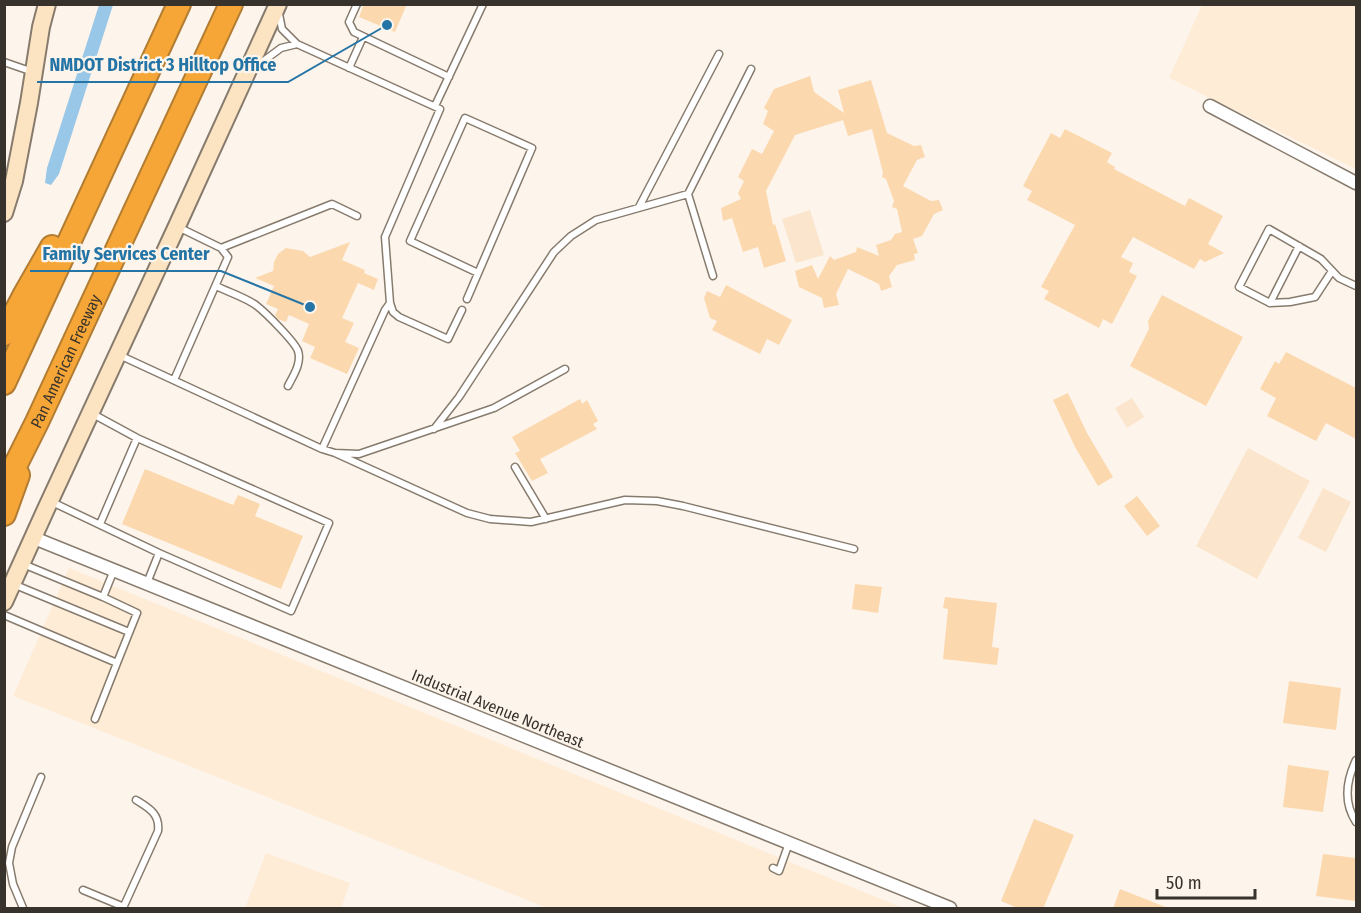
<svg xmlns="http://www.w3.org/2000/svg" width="1361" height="913" viewBox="0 0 1361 913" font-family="'Fira Sans Condensed',sans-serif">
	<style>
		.built { fill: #feecd6 }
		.green { fill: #fbe5cc }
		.water { fill: #99c7e8 }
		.building { fill: #fcd8ae }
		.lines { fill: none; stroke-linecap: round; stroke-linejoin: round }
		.service-casing { stroke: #877b6d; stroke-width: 9 }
		.minor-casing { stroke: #877b6d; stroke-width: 15 }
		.secondary-casing { stroke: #877b6d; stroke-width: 20 }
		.motorway-casing { stroke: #b27d33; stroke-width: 26 }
		.service { stroke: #fff; stroke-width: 6 }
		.minor { stroke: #fff; stroke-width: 12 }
		.secondary { stroke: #fce4c3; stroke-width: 16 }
		.motorway { stroke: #f5a637; stroke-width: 22 }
		.labels { text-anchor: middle; stroke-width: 4.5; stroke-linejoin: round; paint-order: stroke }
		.street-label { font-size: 16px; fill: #37322c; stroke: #fdf5ec }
		.leader { fill: none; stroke: #2474a5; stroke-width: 2 }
		.callout-dot { fill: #2474a5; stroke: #fdf5ec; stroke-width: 2 }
		.callout-label { font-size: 18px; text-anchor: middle; font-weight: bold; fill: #2474a5; stroke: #fdf5ec; stroke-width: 4.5; stroke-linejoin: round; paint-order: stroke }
	</style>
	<rect width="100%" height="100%" fill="#fdf5ec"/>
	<!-- built -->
	<path class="built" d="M1202,5H1356V169L1169,78Z
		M69,568L903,908H547L13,696Z
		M266,853L350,883L341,908H245Z"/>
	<!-- green -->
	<path class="green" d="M810,210L824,255L796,263L782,219Z
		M1132,398L1144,417L1127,428L1115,408Z
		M1248,448L1310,481L1257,579L1196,546Z
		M1323,488L1351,502L1326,552L1298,538Z"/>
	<!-- water -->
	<path class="water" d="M99,5H113L59,174L51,185L45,183L47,168Z"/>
	<!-- building -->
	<path class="building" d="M364,4H407L395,32L359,17Z
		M810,76L814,92L844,113L838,90L871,80L887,133L914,146L921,145L925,157L917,160L903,186L931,201L939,200L943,210L934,214L922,236L913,239L918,253L914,254L915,260L897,265L889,276L892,287L881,291L879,284L848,269L836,294L839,305L824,308L822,298L799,287L795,271L812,265L818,279L830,256L834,260L856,252L857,247L879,256L876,245L891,240L895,234L902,232L897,209L892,207L894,201L886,179L882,177L883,173L872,129L848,136L843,120L795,135L766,191L773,225L775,224L786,261L764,268L758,247L743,252L732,218L723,221L721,208L741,199L738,193L744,181L738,177L752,149L762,154L774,131L763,124L768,111L764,108L774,89Z
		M1065,129L1112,153L1107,162L1115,167L1114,169L1185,206L1189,198L1223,216L1208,244L1224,253L1205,262L1200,259L1194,269L1133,237L1121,257L1133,263L1129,272L1137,276L1112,324L1103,319L1099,328L1044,299L1049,291L1041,287L1075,225L1027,200L1032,191L1023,186L1051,133L1060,138Z
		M350,242L342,260L365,270L364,273L378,279L374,290L358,283L342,318L354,323L345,342L359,348L347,374L310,358L315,347L302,341L309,324L289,315L286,322L278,319L275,315L278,309L266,304L274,286L255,278L273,271L274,262L278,254L286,248L303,251L310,257Z
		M726,285L792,320L779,345L767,339L760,354L712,330L717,321L710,318L704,298L707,291L720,297Z
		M1162,295L1243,337L1206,406L1130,366L1149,329L1148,321Z
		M1286,352L1356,388V439L1326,423L1316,441L1267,416L1276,398L1260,389L1275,361L1279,364Z
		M1068,393L1087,433L1113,477L1098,486L1075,447L1053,400Z
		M580,399L582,404L587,400L598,421L593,424L597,429L540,459L548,473L532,481L515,453L520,451L512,437Z
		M145,469L233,505L238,495L260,504L255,516L303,536L281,589L122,524Z
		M1137,496L1160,526L1147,536L1124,506Z
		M855,584L882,587L878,613L852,609Z
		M945,597L997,603L992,647L999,648L997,665L943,659L948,609L943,608Z
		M1289,681L1341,688L1336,730L1283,723Z
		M1288,765L1329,771L1323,812L1283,807Z
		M1034,819L1074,835L1043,909H1020L1001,901Z
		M1323,854L1356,858V901L1316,896Z
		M1120,889L1168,908V909H1113Z"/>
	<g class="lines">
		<!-- service casing -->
		<g class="service-casing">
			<path id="service" d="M357,4L349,22L354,32L449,77
				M279,14L282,29L297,44L440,109L385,237L390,303L385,310L322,449
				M4,62L33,72
				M254,68L281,48L297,44
				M349,68L363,37
				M435,106L483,4
				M639,207L719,54
				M178,227L221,248L332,204L357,216
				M1299,246L1270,303L1239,287L1269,229L1321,259L1339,278L1356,286
				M713,276L688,194L751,69
				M216,286C228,292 247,298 257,306C266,313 295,342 298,351C302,363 293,376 288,386
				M467,299L532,148L465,118L410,241L478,273
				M390,303L393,312L399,317L448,339L462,310
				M1270,303L1290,302L1315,297L1332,271
				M117,354L322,449L335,453L359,454L494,408L565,369
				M174,380L228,257L221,248
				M91,413L137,438L100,524
				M434,429L459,397L554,252L571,236L596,220L688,194
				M137,438L329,523L291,611L159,553
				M335,453L467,513L490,519L531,522L625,500L657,501L683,506L854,549
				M515,467L546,519
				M52,502L159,553L147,583
				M23,564L103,597
				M13,584L129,632
				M4,615L117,663L137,613L103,597L114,570
				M95,719L117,663
				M1356,760C1346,781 1343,802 1356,822
				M773,868L779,871L789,843
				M83,890L124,907
				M23,908L13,884L9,863L12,847L41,777
				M123,908L158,831C160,814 149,808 136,800"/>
		</g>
		<!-- minor casing -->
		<g class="minor-casing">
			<path id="minor" d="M1210,106L1356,183
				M34,538L950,908"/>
		</g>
		<!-- secondary casing -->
		<g class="secondary-casing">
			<path id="secondary" d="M4,213L14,181L29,103L41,27L47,4
				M4,602L46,509L177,226L278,4"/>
		</g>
		<!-- motorway casing -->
		<g class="motorway-casing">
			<g id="motorway">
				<path d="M4,334L24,296L52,247"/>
				<path d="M4,383L179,4"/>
				<path id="s1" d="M4,488L37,422L231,4"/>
				<path d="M4,514L18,475"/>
			</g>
		</g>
		<!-- service -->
		<use href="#service" class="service"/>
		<!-- minor -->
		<use href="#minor" class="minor"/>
		<!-- secondary -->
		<use href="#secondary" class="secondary"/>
		<!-- motorway -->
		<use href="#motorway" class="motorway"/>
	</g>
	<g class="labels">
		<!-- street labels -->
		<g class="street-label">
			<text dy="6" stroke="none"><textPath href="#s1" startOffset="141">Pan American Freeway</textPath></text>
			<text transform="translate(498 708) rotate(22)" y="6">Industrial Avenue Northeast</text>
		</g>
	</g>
	<!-- callouts -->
	<path class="leader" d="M387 25L288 82H37M310 307L221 271H30"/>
	<g class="callout-dot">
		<circle cx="387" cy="25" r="6"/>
		<circle cx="310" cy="307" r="6"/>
	</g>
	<g class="callout-label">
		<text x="163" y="71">NMDOT District 3 Hilltop Office</text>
		<text x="126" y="260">Family Services Center</text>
	</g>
	<!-- border -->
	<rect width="1361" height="913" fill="none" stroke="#37322c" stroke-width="12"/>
	<!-- scale -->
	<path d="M1157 889v9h98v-9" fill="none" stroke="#37322c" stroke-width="3"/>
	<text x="1166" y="889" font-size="18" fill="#37322c" stroke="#fdf5ec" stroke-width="4.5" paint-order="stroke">50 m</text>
</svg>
